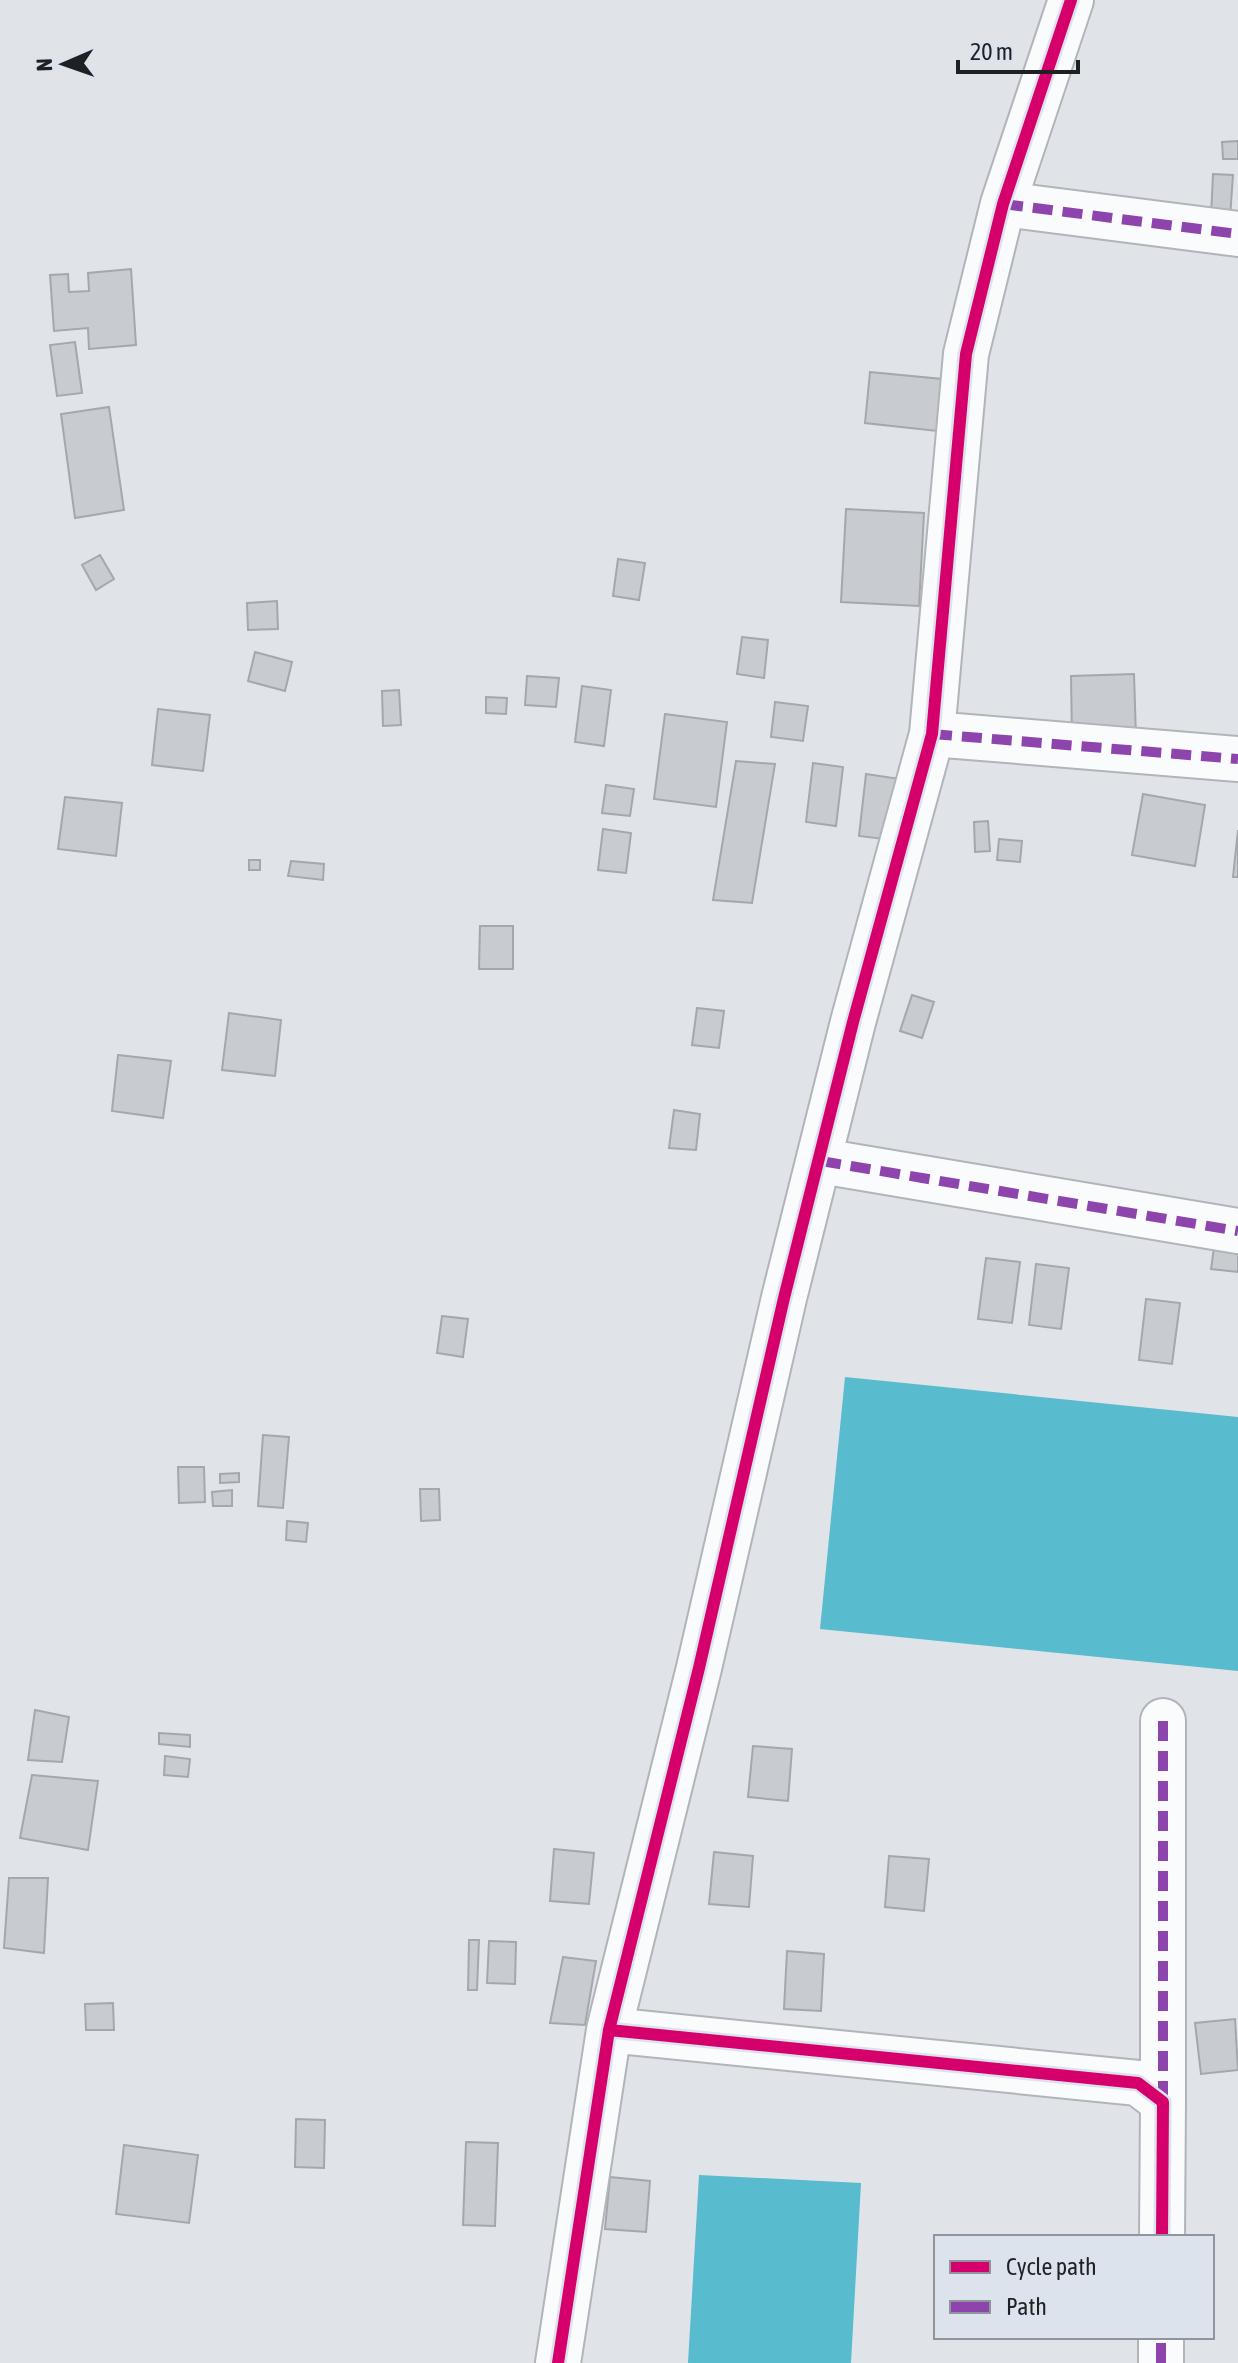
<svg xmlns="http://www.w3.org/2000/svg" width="1238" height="2363" viewBox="0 0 1238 2363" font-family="'Asap Condensed',sans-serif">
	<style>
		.water { fill: #58bbce }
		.building { fill: #c8cbcf; stroke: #a4a7ab; stroke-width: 2 }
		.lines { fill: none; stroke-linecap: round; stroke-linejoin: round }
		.minor-casing { stroke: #b1b4b8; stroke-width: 48 }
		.minor { stroke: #fafbfc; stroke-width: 44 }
		.quiet { stroke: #8e44ad; stroke-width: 10; stroke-dasharray: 20 10; stroke-linecap: butt }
		.cycleway-casing { stroke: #dce3ed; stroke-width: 17 }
		.cycleway { stroke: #d6006c; stroke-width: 12 }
	</style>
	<rect width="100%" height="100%" fill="#e0e4e9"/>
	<!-- water -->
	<path class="water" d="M845,1377L1238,1417V1671L820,1629Z
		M699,2175L861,2183L851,2363H688Z"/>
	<!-- building -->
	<path class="building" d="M1238,141V159H1223L1222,142Z
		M1213,174L1233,175L1230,218L1211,217Z
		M131,269L136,345L89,349L88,328L54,331L50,275L68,274L69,292L89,291L88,273Z
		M75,342L82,393L57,396L50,345Z
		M870,372L942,379L937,431L865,423Z
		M109,407L124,510L75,518L61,414Z
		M846,509L924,513L919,606L841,602Z
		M100,555L114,579L96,590L82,565Z
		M618,559L645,563L639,600L613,596Z
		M277,601L278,629L248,630L247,603Z
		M742,637L768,640L764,678L737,674Z
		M255,652L292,662L285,691L248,681Z
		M1134,674L1136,737L1072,739L1071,676Z
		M527,676L559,678L556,707L525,705Z
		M582,686L611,690L604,746L575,742Z
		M399,690L401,725L383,726L382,691Z
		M486,697L507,698L506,714L486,713Z
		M775,702L808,706L803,741L771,737Z
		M158,709L210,715L203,771L152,765Z
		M665,714L727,722L716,807L654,799Z
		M736,761L775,764L752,903L713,900Z
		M813,763L843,767L836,826L806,822Z
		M866,774L900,779L892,840L859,836Z
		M606,785L634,789L630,816L602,813Z
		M1143,794L1205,805L1195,866L1132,855Z
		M65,797L122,803L116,856L58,849Z
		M988,821L990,851L975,852L974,822Z
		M603,829L631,833L626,873L598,870Z
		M1238,830V877H1233Z
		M999,839L1022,841L1020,862L997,860Z
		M249,860H260V870H249Z
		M291,861L324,864L323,880L288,876Z
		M480,926H513V969H479Z
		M912,995L934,1002L922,1038L900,1031Z
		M697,1008L724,1011L719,1048L692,1045Z
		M229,1013L281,1020L275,1076L222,1070Z
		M118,1055L171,1061L163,1118L112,1111Z
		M674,1110L700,1114L696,1150L669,1148Z
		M1215,1240L1238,1243V1272L1211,1269Z
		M986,1258L1020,1262L1012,1323L978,1319Z
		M1036,1264L1069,1268L1061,1329L1029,1325Z
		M1146,1299L1180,1303L1172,1364L1139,1360Z
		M442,1316L468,1319L463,1357L437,1353Z
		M263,1435L289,1437L283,1508L258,1506Z
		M178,1467H204L205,1502L179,1503Z
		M239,1473V1482L220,1483V1474Z
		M420,1489H439L440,1520L421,1521Z
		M232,1490V1506H213L212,1492Z
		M287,1521L308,1523L306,1542L286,1540Z
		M35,1710L69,1717L62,1762L28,1760Z
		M159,1733L190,1735V1747L159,1744Z
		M753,1746L792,1749L788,1801L748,1797Z
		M165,1756L190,1759L188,1777L164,1775Z
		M32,1775L98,1781L88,1850L20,1838Z
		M554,1849L594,1853L589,1904L550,1901Z
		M714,1852L753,1856L749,1907L709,1904Z
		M889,1856L929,1859L924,1911L885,1907Z
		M9,1878H48L44,1953L4,1948Z
		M469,1940H479L477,1990H468Z
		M489,1941L516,1942L515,1984L487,1983Z
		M787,1951L824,1954L821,2011L784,2009Z
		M563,1957L596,1961L585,2025L550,2023Z
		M113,2003L114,2030H86L85,2004Z
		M1235,2019L1238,2070L1201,2074L1195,2023Z
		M296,2119L325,2120L324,2168L295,2167Z
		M466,2142L498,2143L495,2226L463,2225Z
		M124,2145L198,2155L189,2223L116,2214Z
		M610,2177L650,2181L646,2232L605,2229Z"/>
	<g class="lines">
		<!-- minor casing -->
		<g class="minor-casing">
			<path id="minor" d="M1003,204L1238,234
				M932,734L1238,759
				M821,1161L1238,1231
				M1163,1721V2102
				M609,2030L1138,2083L1163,2102L1162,2237
				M558,2363L609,2030L699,1668L784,1298L853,1022L932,734L966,354L1003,204L1071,0
				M1161,2363V2337"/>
		</g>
		<!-- minor -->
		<use href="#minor" class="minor"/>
		<!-- quiet -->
		<path class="quiet" d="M1003,204L1238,234
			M932,734L1238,759
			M821,1161L1238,1231
			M1163,1721V2102
			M1161,2363V2337"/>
		<!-- cycleway casing -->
		<g class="cycleway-casing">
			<path id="cycleway" d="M609,2030L1138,2083L1163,2102L1162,2237
				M558,2363L609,2030L699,1668L784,1298L853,1022L932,734L966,354L1003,204L1071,0"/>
		</g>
		<!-- cycleway -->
		<use href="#cycleway" class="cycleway"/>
	</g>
	<!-- legend -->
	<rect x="934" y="2235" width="280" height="104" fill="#dce3ed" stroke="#90959d" stroke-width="2"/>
	<rect x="950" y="2261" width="40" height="12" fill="#d6006c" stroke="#90959d" stroke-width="2"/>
	<text x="1006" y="2275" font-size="24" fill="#1e2124">Cycle path</text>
	<rect x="950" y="2301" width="40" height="12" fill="#8e44ad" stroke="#90959d" stroke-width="2"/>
	<text x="1006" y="2315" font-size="24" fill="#1e2124">Path</text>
	<!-- north arrow -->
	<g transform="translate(64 64) rotate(268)" stroke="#dce3ed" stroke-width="6" paint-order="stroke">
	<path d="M0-6L14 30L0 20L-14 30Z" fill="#1e2124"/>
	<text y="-12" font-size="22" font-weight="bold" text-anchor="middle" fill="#1e2124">N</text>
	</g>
	<!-- scale -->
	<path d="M958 60v12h120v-12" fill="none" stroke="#1e2124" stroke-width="4"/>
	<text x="970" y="60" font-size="24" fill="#1e2124" stroke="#dce3ed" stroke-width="6" paint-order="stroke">20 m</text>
</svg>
